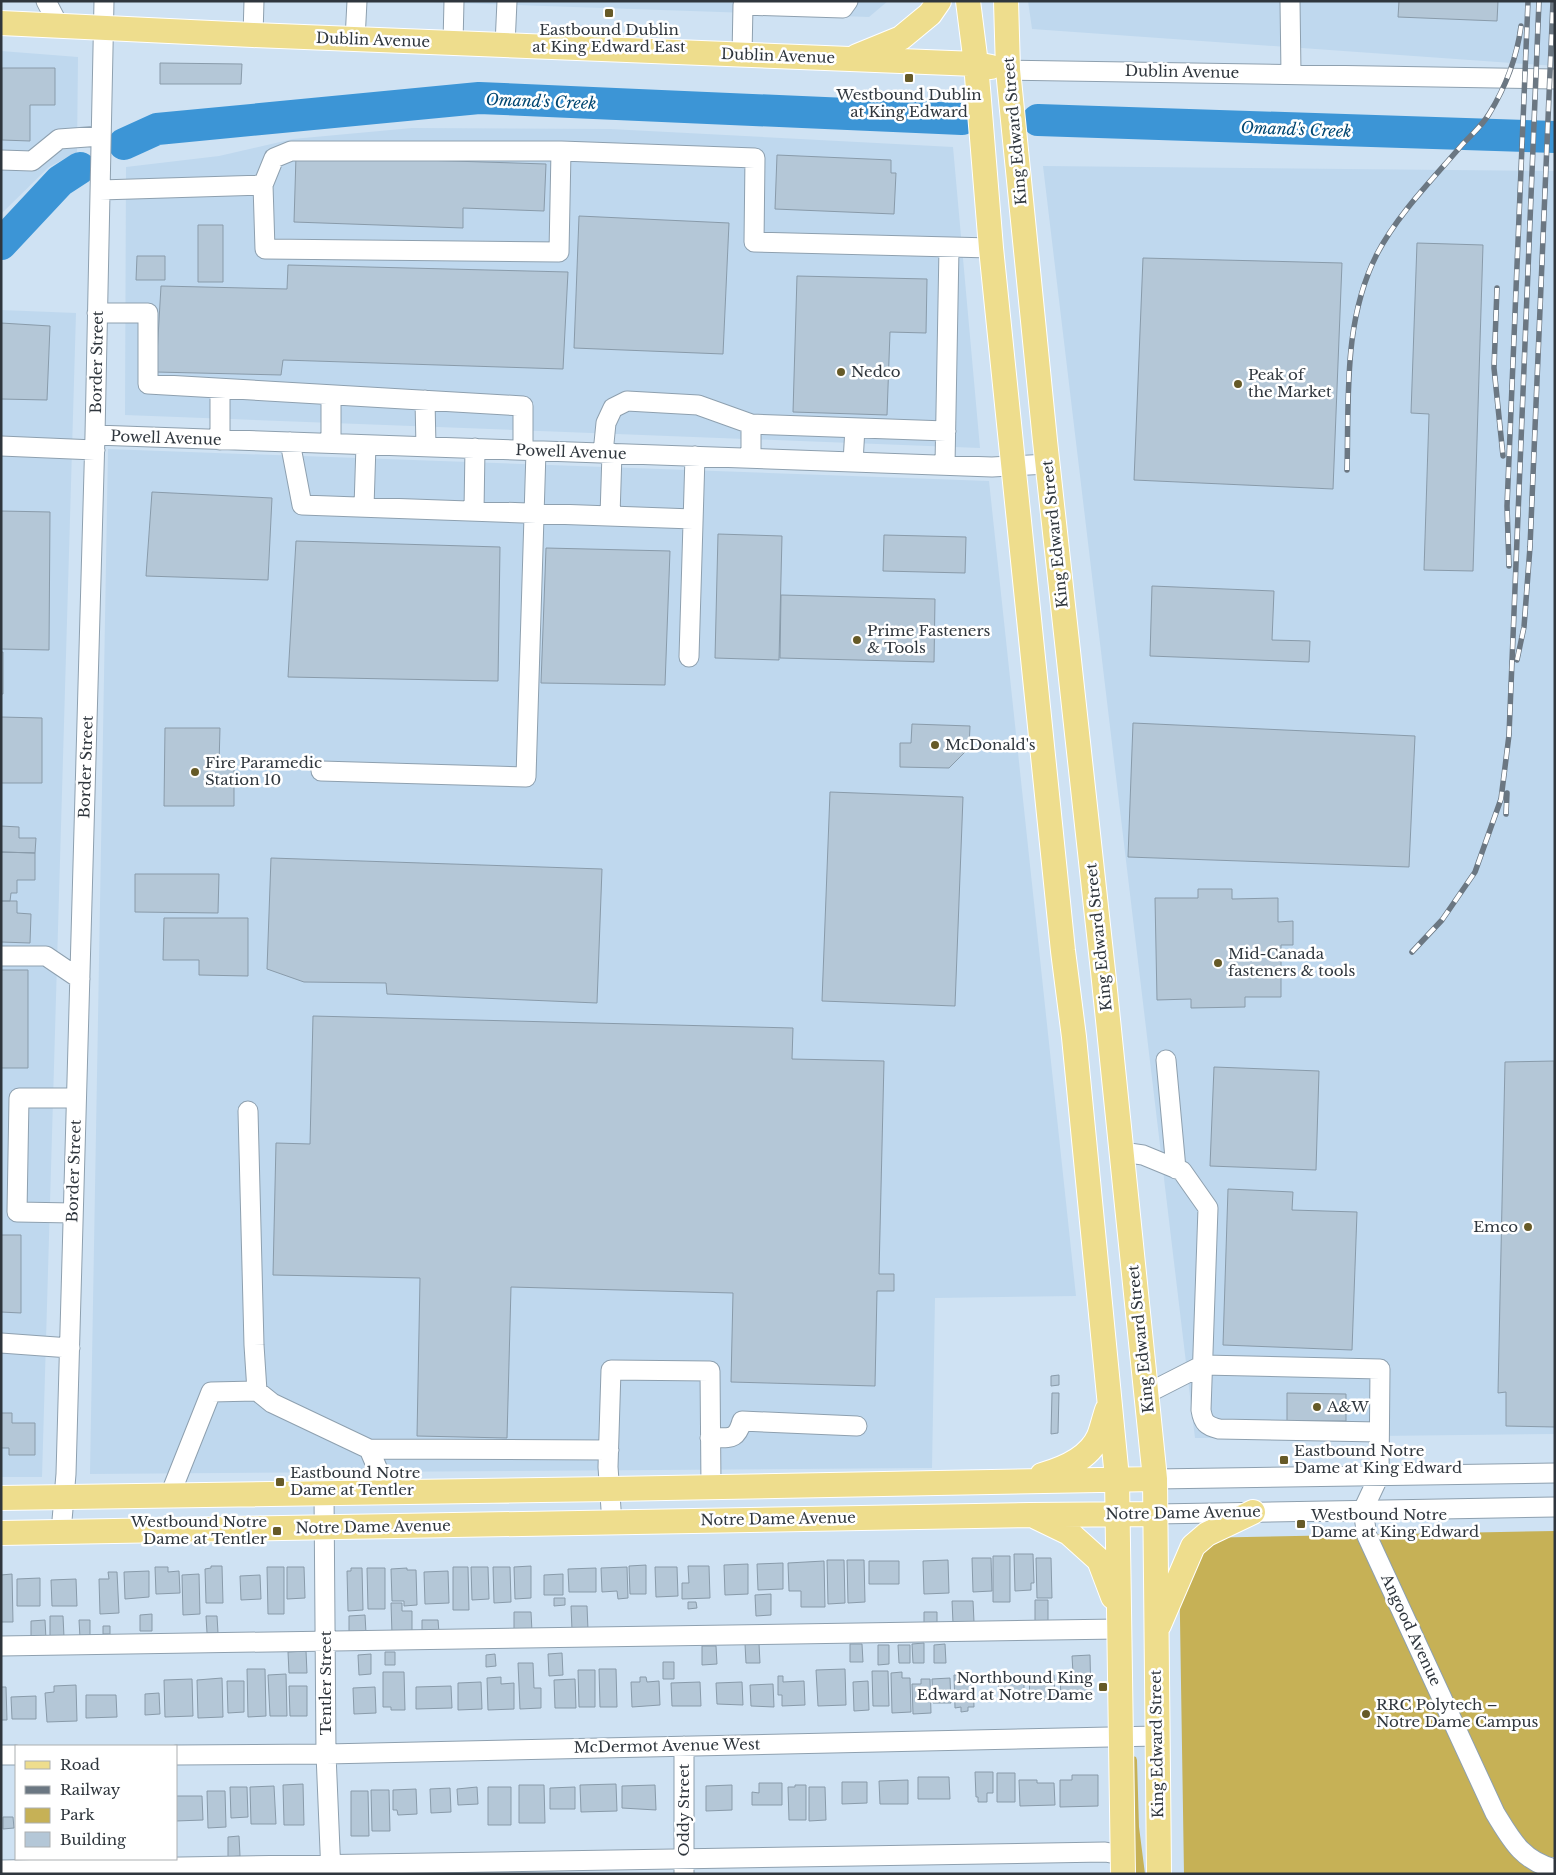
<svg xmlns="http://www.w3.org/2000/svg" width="1556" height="1875" viewBox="0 0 1556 1875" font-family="'Libre Baskerville',serif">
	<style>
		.built { fill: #bfd8ee }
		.green { fill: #c6b156 }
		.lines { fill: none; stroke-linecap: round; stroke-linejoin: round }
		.river { stroke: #3c95d6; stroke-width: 32 }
		.building { fill: #b4c7d7; stroke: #899baa }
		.minor-casing { stroke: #8ea0af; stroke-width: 21 }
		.major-casing { stroke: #fff; stroke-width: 26 }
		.minor { stroke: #fff; stroke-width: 19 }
		.major { stroke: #eedd8d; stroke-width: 24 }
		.rail-casing { stroke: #6b7782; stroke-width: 5.5 }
		.rail { stroke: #fff; stroke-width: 4; stroke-dasharray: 11; stroke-linecap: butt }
		.poi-dot { fill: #665a27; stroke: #fff; stroke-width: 2 }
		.labels { text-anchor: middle; stroke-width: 5; stroke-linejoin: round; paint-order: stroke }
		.poi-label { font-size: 15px; fill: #2f363d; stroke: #fff; text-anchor: start }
		.street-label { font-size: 15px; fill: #2f363d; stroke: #fff }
		.water-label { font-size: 16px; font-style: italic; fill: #004671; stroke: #fff }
	</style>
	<rect width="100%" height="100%" fill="#cfe2f3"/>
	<!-- built -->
	<path class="built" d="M398,1H888L869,17Z
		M1028,1H1555V66L1032,29Z
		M1,51L78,57L77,152L49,167L1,214Z
		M412,128L610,129L953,147L980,448L125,415L126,167L219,156L293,139Z
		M1043,166L1555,171V1434L1195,1438Z
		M1,310L76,313L42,1477H1Z
		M108,449L989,481L1076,1296L935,1298L932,1468L90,1474Z"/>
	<!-- green -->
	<path class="green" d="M1555,1531V1857H1548L1535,1849L1536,1874H1184L1179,1555L1195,1538Z
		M1133,1756L1136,1757L1137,1760L1139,1827L1145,1874H1132Z"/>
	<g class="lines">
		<!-- river -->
		<path class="river" d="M1038,120L1555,137
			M124,144L157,129L479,98L962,119
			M1,244L60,181L80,168"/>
	</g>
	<!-- building -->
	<path class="building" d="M1399,1H1498L1497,21L1398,17Z
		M160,63L242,64L241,84H160Z
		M2,68H55V105H30V141L2,140Z
		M777,155L891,160V173H896L894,214L775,209Z
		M296,156L546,164L544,211L463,208V228L294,222Z
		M579,216L729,223L723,354L574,348Z
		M198,225H223V282H198Z
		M1417,243L1483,245L1473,571L1424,570L1429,414L1411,413Z
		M137,256H165V280H136Z
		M1143,258L1342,263L1333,489L1134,480Z
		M288,265L568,272L563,369L283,360L281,375L156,372L161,286L287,289Z
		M797,276L927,279L926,333L890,332L887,415L793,412Z
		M1,323L50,326L47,400L1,399Z
		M152,492L272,498L268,580L146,576Z
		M1,511L50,512L49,650L1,649Z
		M718,534L782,536L779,660L715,658Z
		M884,535L966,537L965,573L883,571Z
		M296,541L500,547L498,681L288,677Z
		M546,548L670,551L665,685L541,683Z
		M1152,586L1274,591L1272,640L1310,641L1309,662L1150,656Z
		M781,595L935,599L934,662L780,658Z
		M1,652H3V694H1Z
		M1,717L42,718V783H1Z
		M1133,723L1415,736L1409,867L1128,857Z
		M912,724L970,726L969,748L949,768L900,767V743H911Z
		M165,728H220L219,765H234V806H164Z
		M830,792L963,797L955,1006L822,1001Z
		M1,826L19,827V838H36L35,853L1,852Z
		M1,852L35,853V880H17V893H11L10,901H1Z
		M271,858L602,869L597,1003L387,994L386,983L304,982L267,969Z
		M135,874H219L218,913L135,912Z
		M1198,889H1232V899L1278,898V922L1293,921V945H1281V997H1245V1007L1191,1008V999L1157,1000L1155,898H1198Z
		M1,901H17V913L31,914L30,943L1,942Z
		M164,918H248V976L199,975V960H163Z
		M1,970H28V1068H1Z
		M313,1016L793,1028L792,1059L884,1061L879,1274H894V1291H877L875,1386L731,1382L733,1293L511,1287L507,1438L417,1436L420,1278L273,1275L276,1143L310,1144Z
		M1554,1061L1555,1427L1506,1426V1392L1498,1393L1505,1062Z
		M1214,1067L1319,1071L1316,1170L1210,1166Z
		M1228,1189L1293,1192L1292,1210L1357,1212L1352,1350L1223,1345Z
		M1,1235H21V1313L1,1312Z
		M1059,1375V1385L1051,1386V1376Z
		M1052,1393H1059L1058,1433L1051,1434Z
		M1287,1393L1346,1394V1421H1287Z
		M1,1413H12V1423H35V1455H9V1448H1Z
		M1014,1554H1033L1034,1583H1031V1590L1015,1591Z
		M993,1556H1010V1602H993Z
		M972,1558H991L992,1591L973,1592Z
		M1036,1558H1051L1052,1598H1037Z
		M827,1560H844L845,1603L828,1604Z
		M847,1560H864L865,1602L848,1603Z
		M948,1560L949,1593L924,1594L923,1561Z
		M824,1561L825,1607H801V1591H789L788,1563Z
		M869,1561H899V1584H869Z
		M783,1563V1589L758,1590L757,1564Z
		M748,1564V1594L725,1595L724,1565Z
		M646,1565V1594H630L629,1566Z
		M211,1566H222L223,1603H206L205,1569L211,1568Z
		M531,1566V1598L515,1599L514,1567Z
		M688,1566H709L710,1598L682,1599V1583H689Z
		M155,1567H168V1572L179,1571L180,1593L156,1594Z
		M267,1567H284V1614H268Z
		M287,1567H304L305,1598L287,1599Z
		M453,1567H468L469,1610H453Z
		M471,1567H488L489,1599L472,1600Z
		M493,1567H510L511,1602L494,1603Z
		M627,1567L628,1598L618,1599L617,1591L602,1592L601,1568Z
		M655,1567H677L678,1596L656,1597Z
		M351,1568H362L363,1610L348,1611L347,1571H351Z
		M367,1568H385V1609H368Z
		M407,1568V1570H416L417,1605L404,1606V1601H392L391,1569Z
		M596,1568V1592H569L568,1569Z
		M149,1571V1597L125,1599L124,1572Z
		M448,1571L449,1603L425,1604L424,1572Z
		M108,1572H117L119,1613L100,1614L99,1579H109Z
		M12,1574L13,1622H1V1575Z
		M199,1574L200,1614L183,1615L182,1575Z
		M563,1574V1595H544V1575Z
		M260,1575L261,1599L241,1600L240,1576Z
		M40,1578V1606H17V1579Z
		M76,1579L77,1606H52L51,1580Z
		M771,1594V1615L756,1616L755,1595Z
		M554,1598H565V1605L554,1606Z
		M1035,1600H1048V1621H1035Z
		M952,1601H973L974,1622L953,1623Z
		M688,1602H696L697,1608L688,1609Z
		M391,1603H402V1611H412V1633L392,1634Z
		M571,1606H587L588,1630H572Z
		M514,1612H531L532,1632H514Z
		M924,1612H937V1625H924Z
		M152,1614V1631H140V1615Z
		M365,1615L366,1633L349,1634V1616Z
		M50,1616H63L64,1637H50Z
		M206,1616H217L218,1633H207Z
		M45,1620L46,1639H31V1621Z
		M79,1620H90V1638H80Z
		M422,1620H438L439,1633L422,1634Z
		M103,1626H110V1634H103Z
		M924,1643V1663H913L912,1644Z
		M745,1644H759L760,1663H746Z
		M850,1644H862L863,1662H850Z
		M945,1644L946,1663H934V1645Z
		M878,1645H889V1664L878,1665Z
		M898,1645H910V1663H899Z
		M702,1646H716L717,1664L702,1665Z
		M306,1651L307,1673H289L288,1652Z
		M385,1652H395V1665H385Z
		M562,1653L563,1675L549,1676L548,1654Z
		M371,1654V1674L359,1675L358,1655Z
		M495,1654L496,1666L486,1667V1655Z
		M1090,1655L1091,1700L1061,1701L1060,1673H1073L1072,1656Z
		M663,1662H674V1679H663Z
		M518,1663H533L534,1688H541V1708L520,1709Z
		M247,1669H265L266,1716L248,1717Z
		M599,1669H616L617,1707H600Z
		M845,1669L846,1705L818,1706L816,1670Z
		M578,1670H595V1707H579Z
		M872,1671H888L889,1706H873Z
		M383,1672H404L405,1710H391V1707H383Z
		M902,1672V1678H910L911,1712L892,1713L891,1673Z
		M286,1674L287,1716H270L268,1675Z
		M954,1675H973L974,1707H968V1711L961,1712V1707L955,1708Z
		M1024,1675V1699L999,1700L998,1676Z
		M1054,1675L1055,1699L1030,1701L1029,1676Z
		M778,1676H783V1682L804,1681L805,1705L782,1706V1695H778Z
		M501,1677V1684L514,1683V1709L488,1710L487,1678Z
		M640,1677H646L647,1682L659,1681L660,1705L632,1707L631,1682H640Z
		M222,1678L223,1717L198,1718L197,1680Z
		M950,1678L951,1703H933L932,1679Z
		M192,1679L193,1716L165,1717L164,1680Z
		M575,1679L576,1708H555L554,1680Z
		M921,1679H930L931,1713L913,1714L912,1684H921Z
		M227,1681H244V1712L228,1713Z
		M868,1681L869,1710L854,1711L853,1682Z
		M481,1682L482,1709L458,1710V1683Z
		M700,1682L701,1706H672L671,1683Z
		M742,1682L743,1705L717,1704L716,1683Z
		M773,1684L774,1707L751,1706L750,1685Z
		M76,1685L77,1721L47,1722L45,1693L54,1692V1686Z
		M289,1686H307V1716H290Z
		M451,1686L452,1708L416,1709V1687Z
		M1,1687H6L7,1720H1Z
		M375,1687L376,1713L354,1714L353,1688Z
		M159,1693L160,1714L145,1715V1694Z
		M86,1695H116L117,1717L86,1718Z
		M36,1696V1719H12L11,1697Z
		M975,1772H993V1793H987V1802H978V1797H976Z
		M997,1773H1015V1802H997Z
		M1072,1775H1098V1806L1060,1807V1780H1072Z
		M918,1777H949L950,1799H918Z
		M908,1780V1804H880L879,1781Z
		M1019,1780H1037V1783H1054L1055,1805L1020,1806Z
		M842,1782H867V1803L842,1804Z
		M759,1783H782V1805H752V1792L759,1793Z
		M303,1784L304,1825H284L283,1785Z
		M616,1784L617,1811L581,1812L580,1785Z
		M519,1785H544L545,1823H519Z
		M655,1785L656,1810L622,1808V1786Z
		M732,1785V1810L706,1811V1786Z
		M795,1785H806V1820H789L788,1787H795Z
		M274,1786L276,1824H251L250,1787Z
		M230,1787H247L248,1817L231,1818Z
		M477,1787L478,1804L458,1805L457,1789Z
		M488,1787H511V1825H488Z
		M575,1787V1809H550V1788Z
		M809,1787H825L826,1820L809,1821Z
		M450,1788L451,1812L431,1813L430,1789Z
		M416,1789L417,1814L398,1815L397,1810H393V1790Z
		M371,1790H389L390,1831H372Z
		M207,1791H225L226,1827L208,1828Z
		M351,1791H368L369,1836H351Z
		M176,1796H202L203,1820L176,1821Z
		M3,1817H13L14,1828L3,1829Z
		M239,1836L240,1856L228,1857V1837Z"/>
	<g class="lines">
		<!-- minor casing -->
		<g class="minor-casing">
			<path id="minor" d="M46,1L59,26
				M1290,1L1291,74
				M253,35L254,1
				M355,40L357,1
				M453,43L454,1
				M505,45L507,1
				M742,55L743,5L843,8L848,1
				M1008,70L1555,79
				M1,160L32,161L59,139L101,136
				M263,185L274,158L291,151H561
				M100,190L263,185L265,249L559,252L561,151L755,158L754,242L991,248
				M97,313H148V384L523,406V450
				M331,395V443
				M425,400L426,447
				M95,435L992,467L1047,464
				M220,440V389
				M290,442L302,505L693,519
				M1,446L95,450
				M603,453L606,423L613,408L627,401L698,405L751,424
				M751,458V424L946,431
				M853,462L855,428
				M945,465L949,248
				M364,507L366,445
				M474,511L475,448
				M610,516L612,453
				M689,657L695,456
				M321,771L526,777L536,451
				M1,956H46L80,979
				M1166,1060L1176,1169
				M248,1111L254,1345L257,1391L272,1403L369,1449
				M1122,1152L1143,1155L1182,1171L1208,1208L1201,1410C1203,1423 1207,1426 1219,1429L1379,1432
				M73,1213L17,1212L19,1098H76
				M1,1343L70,1348
				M1146,1394L1203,1365L1380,1369L1379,1476L1363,1510L1367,1536L1495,1813C1511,1839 1522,1861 1555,1869
				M710,1438C729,1437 736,1442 742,1421L857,1426
				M1155,1479L1555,1473
				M391,1492L378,1470L369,1449L609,1450
				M324,1493L326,1754L331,1874
				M170,1495L211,1392L257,1391
				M1156,1514L1555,1507
				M612,1523L608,1467L611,1370L710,1371L711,1487
				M61,1532L66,1474L95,435L104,1
				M1,1646L1119,1629
				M684,1746V1874
				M1,1755H16
				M176,1755L326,1754L1157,1736
				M1,1870L1105,1852L1122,1855"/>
		</g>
		<!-- major casing -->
		<g class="major-casing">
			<path id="major" d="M968,1L976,64L991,248L1063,951L1074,1037L1117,1478L1123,1874
				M1006,1L1008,70L1045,441L1103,971L1155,1479L1159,1874
				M1,23L253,35L976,64L991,67
				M857,56L901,38L930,14L939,1
				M1042,1475C1063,1469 1089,1459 1099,1436C1102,1428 1104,1419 1107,1410
				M1,1498L610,1489L1155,1479
				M1036,1517L1069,1533L1099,1560L1113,1597
				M1,1533L1030,1515L1156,1514
				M1159,1625L1193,1546L1207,1534L1253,1512"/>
		</g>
		<!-- minor -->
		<use href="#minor" class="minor"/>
		<!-- major -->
		<use href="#major" class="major"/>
		<!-- rail casing -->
		<g class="rail-casing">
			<path id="rail" d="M1497,288L1494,368L1503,456
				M1347,470C1349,397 1343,321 1377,254C1398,214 1432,180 1461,146C1470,136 1482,126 1489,114C1505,88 1517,57 1521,26
				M1509,566L1507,506L1528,1
				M1517,660L1524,627L1530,547L1553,1
				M1506,814L1507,793
				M1412,952L1442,920L1475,872L1501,799L1509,735L1539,1"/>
		</g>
		<!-- rail -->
		<use href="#rail" class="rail"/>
	</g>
	<!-- markers -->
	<g class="poi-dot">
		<rect x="604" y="8" width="10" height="10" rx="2.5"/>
		<rect x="904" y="73" width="10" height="10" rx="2.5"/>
		<circle cx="841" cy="372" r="5"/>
		<circle cx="1238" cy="384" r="5"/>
		<circle cx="857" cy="640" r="5"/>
		<circle cx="935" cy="745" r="5"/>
		<circle cx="195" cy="772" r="5"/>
		<circle cx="1218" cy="963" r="5"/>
		<circle cx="1528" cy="1227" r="5"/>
		<circle cx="1317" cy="1407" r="5"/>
		<rect x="1279" y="1455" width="10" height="10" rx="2.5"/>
		<rect x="275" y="1477" width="10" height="10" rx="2.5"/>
		<rect x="1296" y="1519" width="10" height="10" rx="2.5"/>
		<rect x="272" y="1526" width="10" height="10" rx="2.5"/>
		<rect x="1098" y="1682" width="10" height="10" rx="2.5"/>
		<circle cx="1366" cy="1714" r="5"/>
	</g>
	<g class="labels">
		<!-- poi labels -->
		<g class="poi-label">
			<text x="609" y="35" text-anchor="middle">Eastbound Dublin<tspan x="609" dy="17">at King Edward East</tspan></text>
			<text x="909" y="100" text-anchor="middle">Westbound Dublin<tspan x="909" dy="17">at King Edward</tspan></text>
			<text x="851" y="377">Nedco</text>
			<text x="1248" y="380">Peak of<tspan x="1248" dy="17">the Market</tspan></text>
			<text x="867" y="636">Prime Fasteners<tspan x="867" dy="17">&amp; Tools</tspan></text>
			<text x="945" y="750">McDonald's</text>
			<text x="205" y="768">Fire Paramedic<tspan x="205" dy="17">Station 10</tspan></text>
			<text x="1228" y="959">Mid-Canada<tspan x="1228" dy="17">fasteners &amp; tools</tspan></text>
			<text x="1518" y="1232" text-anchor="end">Emco</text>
			<text x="1327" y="1412">A&amp;W</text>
			<text x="1294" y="1456">Eastbound Notre<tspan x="1294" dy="17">Dame at King Edward</tspan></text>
			<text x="290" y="1478">Eastbound Notre<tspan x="290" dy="17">Dame at Tentler</tspan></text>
			<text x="1311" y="1520">Westbound Notre<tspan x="1311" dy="17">Dame at King Edward</tspan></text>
			<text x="267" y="1527" text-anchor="end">Westbound Notre<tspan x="267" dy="17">Dame at Tentler</tspan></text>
			<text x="1093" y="1683" text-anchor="end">Northbound King<tspan x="1093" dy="17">Edward at Notre Dame</tspan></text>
			<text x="1376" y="1710">RRC Polytech –<tspan x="1376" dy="17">Notre Dame Campus</tspan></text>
		</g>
		<!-- street labels -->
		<g class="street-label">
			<text transform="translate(373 40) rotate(2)" y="5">Dublin Avenue</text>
			<text transform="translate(778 56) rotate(2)" y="5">Dublin Avenue</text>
			<text transform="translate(1182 72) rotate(1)" y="5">Dublin Avenue</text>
			<text transform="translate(1015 131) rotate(-95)" y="5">King Edward Street</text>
			<text transform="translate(97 362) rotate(-89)" y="5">Border Street</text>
			<text transform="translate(166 438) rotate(2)" y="5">Powell Avenue</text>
			<text transform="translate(571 452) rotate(2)" y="5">Powell Avenue</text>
			<text transform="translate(1055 534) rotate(-96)" y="5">King Edward Street</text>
			<text transform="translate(86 767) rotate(-88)" y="5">Border Street</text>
			<text transform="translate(1099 937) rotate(-96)" y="5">King Edward Street</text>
			<text transform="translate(74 1171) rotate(-88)" y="5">Border Street</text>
			<text transform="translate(1141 1339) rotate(-96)" y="5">King Edward Street</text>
			<text transform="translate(1183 1513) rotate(-1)" y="5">Notre Dame Avenue</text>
			<text transform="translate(778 1519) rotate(-1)" y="5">Notre Dame Avenue</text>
			<text transform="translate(373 1527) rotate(-1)" y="5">Notre Dame Avenue</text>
			<text transform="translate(1411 1630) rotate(65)" y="5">Angood Avenue</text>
			<text transform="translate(326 1683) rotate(-90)" y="5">Tentler Street</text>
			<text transform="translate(1157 1744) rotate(-91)" y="5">King Edward Street</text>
			<text transform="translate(667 1746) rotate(-1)" y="5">McDermot Avenue West</text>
			<text transform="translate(684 1810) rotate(-90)" y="5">Oddy Street</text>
		</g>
		<!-- water labels -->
		<g class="water-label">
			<text transform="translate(541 101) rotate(2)" y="6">Omand's Creek</text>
			<text transform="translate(1296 129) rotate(2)" y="6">Omand's Creek</text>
		</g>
	</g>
	<!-- border -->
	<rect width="1556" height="1875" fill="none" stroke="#2f363d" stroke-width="5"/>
	<!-- legend -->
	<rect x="15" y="1745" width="162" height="115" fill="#ffffff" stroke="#acafb1"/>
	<rect x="25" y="1761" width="25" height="8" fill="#eedd8d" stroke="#acafb1"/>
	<text x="60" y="1770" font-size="15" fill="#2f363d">Road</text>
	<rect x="25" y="1786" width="25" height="8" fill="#6b7782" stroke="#acafb1"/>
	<text x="60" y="1795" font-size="15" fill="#2f363d">Railway</text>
	<rect x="25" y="1808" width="25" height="15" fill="#c6b156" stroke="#acafb1"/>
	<text x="60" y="1820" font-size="15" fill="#2f363d">Park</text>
	<rect x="25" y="1832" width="25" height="15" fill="#b4c7d7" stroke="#acafb1"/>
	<text x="60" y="1845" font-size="15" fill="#2f363d">Building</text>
</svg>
